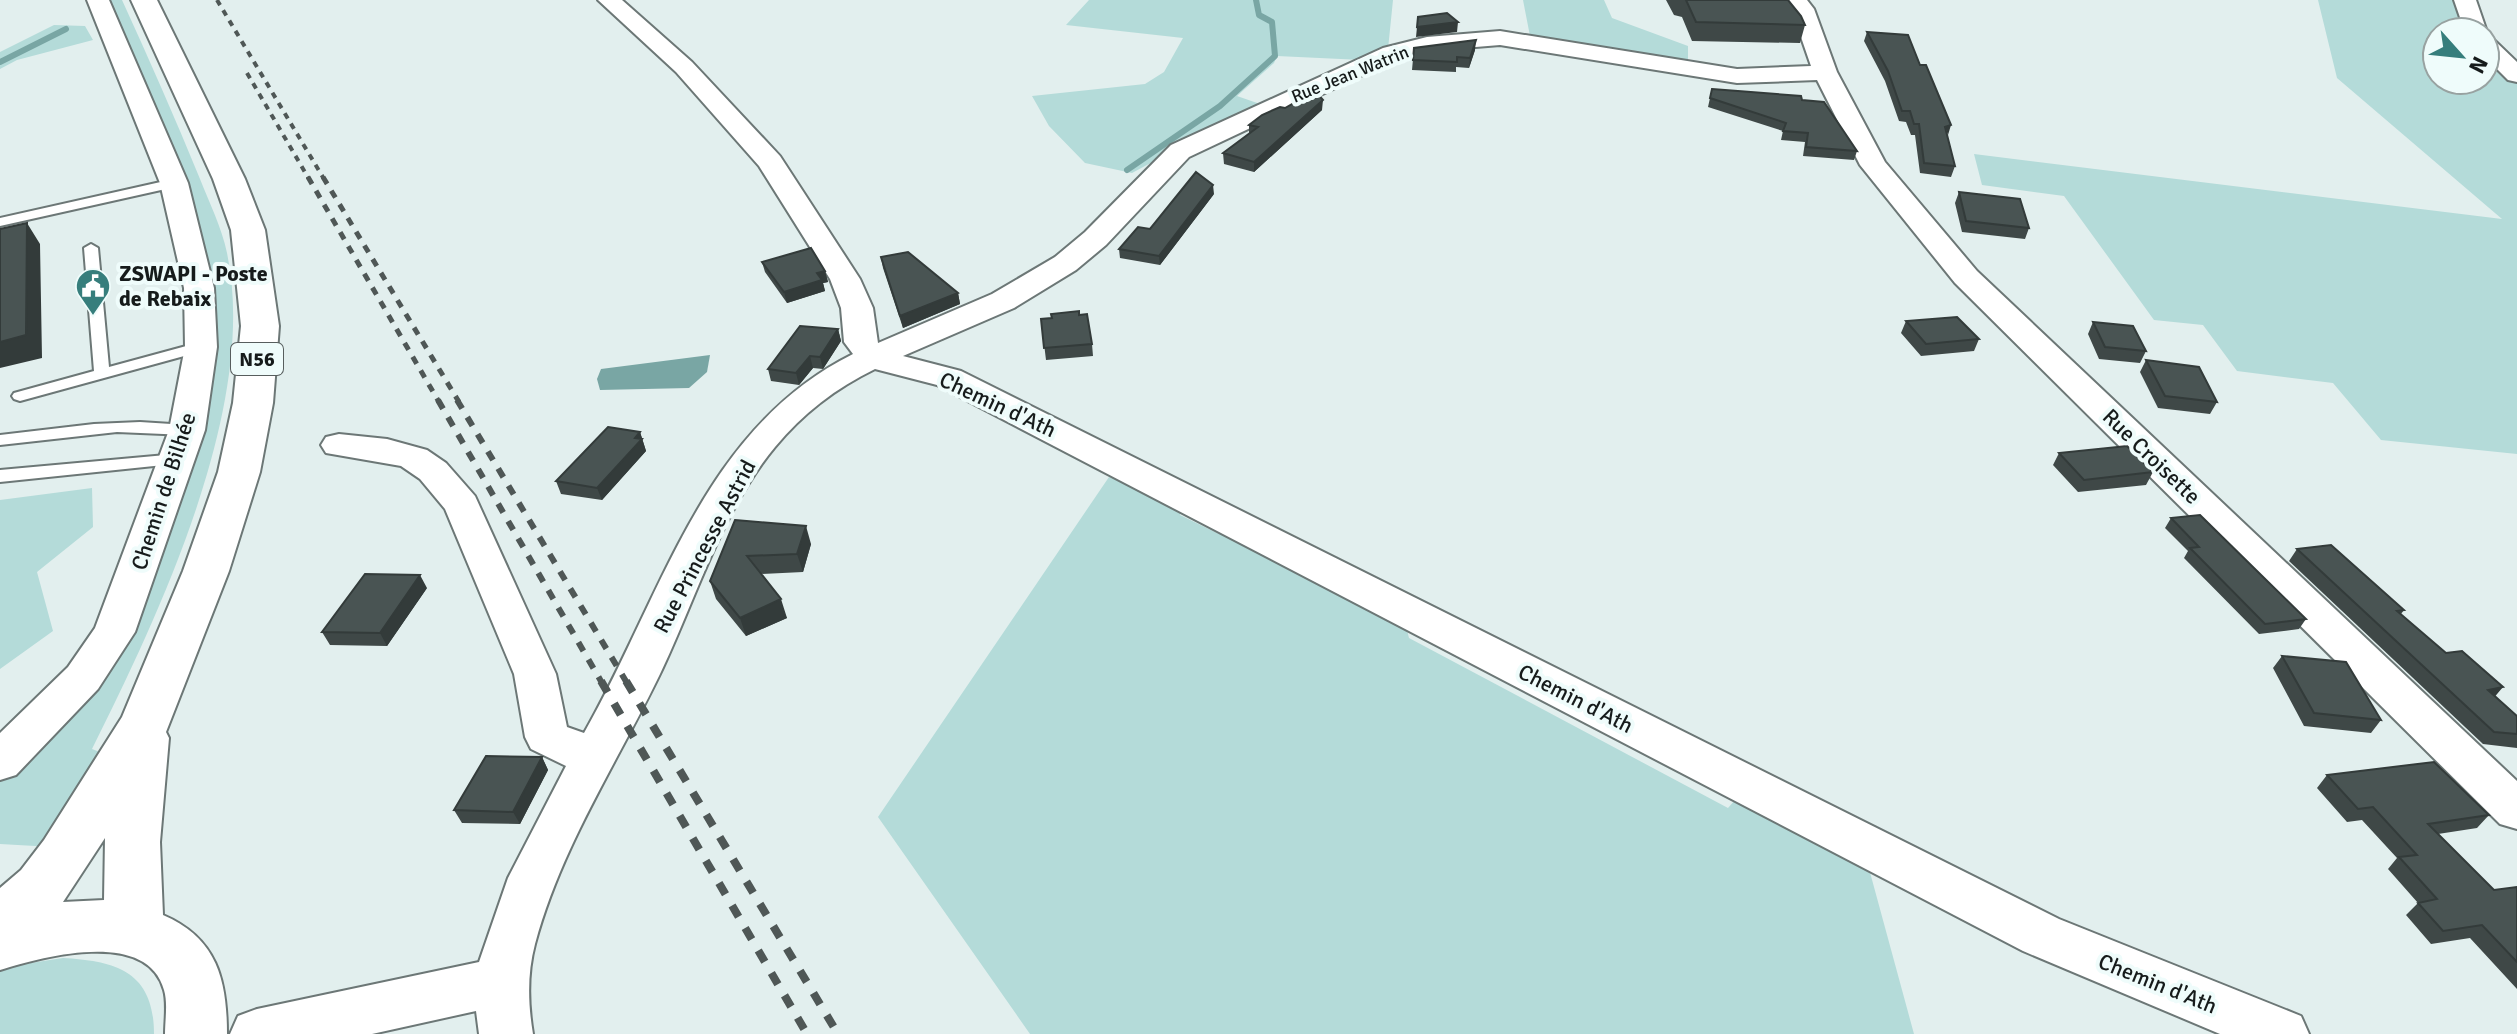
<svg xmlns="http://www.w3.org/2000/svg" width="2517" height="1034" viewBox="0 0 2517 1034" font-family="Signika,sans-serif">
	<style>
		.green { fill: #b4dbd9 }
		.water { fill: #79a6a4 }
		.lines { fill: none; stroke-linecap: round; stroke-linejoin: round }
		.stream { stroke: #79a6a4; stroke-width: 6 }
		.lane-casing { stroke: #6c7776; stroke-width: 4 }
		.street-casing { stroke: #6c7776; stroke-width: 4 }
		.highway-casing { stroke: #6c7776; stroke-width: 4 }
		.lane { fill: #fff; fill-rule: evenodd }
		.street { fill: #fff; fill-rule: evenodd }
		.highway { fill: #fff; fill-rule: evenodd }
		.rail-far3 { stroke: #4f5756; stroke-width: 4; stroke-dasharray: 6 6; stroke-linecap: butt }
		.rail-far2 { stroke: #4f5756; stroke-width: 5; stroke-dasharray: 8 8; stroke-linecap: butt }
		.rail-far1 { stroke: #4f5756; stroke-width: 6; stroke-dasharray: 10 10; stroke-linecap: butt }
		.rail { stroke: #4f5756; stroke-width: 8; stroke-dasharray: 13 13; stroke-linecap: butt }
		.wall { fill: #3f4847 }
		.shaded-wall { fill: #333b3a }
		.building { fill: #495453; stroke: #333b3a; stroke-width: 2 }
		.labels { text-anchor: middle; stroke-width: 8; stroke-linejoin: round; paint-order: stroke }
		.far-street-label { font-size: 18px; fill: #161b1b; stroke: #effcfb }
		.shield { fill: #effcfb; stroke: #575e5e; stroke-width: 2 }
		.shield-label { font-size: 20px; font-weight: bold; fill: #161b1b }
		.poi-label { font-size: 22px; font-weight: bold; fill: #161b1b; stroke: #effcfb; text-anchor: start }
		.street-label { font-size: 22px; fill: #161b1b; stroke: #effcfb }
	</style>
	<rect width="100%" height="100%" fill="#e2efee"/>
	<!-- green -->
	<path class="green" d="M106,0H122C149,59 175,118 200,179C209,202 222,228 227,253C259,404 159,615 92,749L105,754L53,847L0,844V778L113,658L209,268C189,174 144,88 106,0Z
		M1089,0H1393L1388,49L1362,60L1277,56L1274,63L1237,96L1260,104L1132,173L1085,163L1049,126L1032,96L1145,84L1164,72L1183,38L1066,25Z
		M1523,0H1604L1612,18L1688,46V61L1530,36Z
		M2318,0H2458L2469,32H2437V80H2485V60L2517,84V454L2381,440L2333,383L2237,371L2203,325L2154,320L2064,196L1982,185L1974,154L2502,219L2337,78Z
		M54,25L85,26L93,40L17,60L0,69V52Z
		M1109,477L1137,484L1182,507L1180,515L1219,534L1229,532L1406,626L1409,638L1728,808L1735,800L1868,865L1914,1034H1030L878,817Z
		M92,488L93,527L37,572L53,631L0,669V500Z
		M63,958C117,961 154,972 154,1034H0V971L24,964Z"/>
	<!-- water -->
	<path class="water" d="M710,355L707,372L689,388L600,390L597,379L601,369Z"/>
	<g class="lines">
		<!-- stream -->
		<path class="stream" d="M0,62L66,29
			M1127,170L1220,106L1275,56L1272,22L1259,15L1256,0"/>
		<!-- lane casing -->
		<g class="lane-casing">
			<path id="lane" d="M174,179L179,180V186L0,226V218Z
				M91,244L98,248L109,367L201,342L209,347L206,350L20,401L14,399L12,396L14,393L94,371L84,248Z
				M140,422L187,425L195,430L187,435L117,432L0,445V435L94,424Z
				M177,454L183,455L186,459L183,463L0,482V470Z"/>
		</g>
		<!-- street casing -->
		<g class="street-casing">
			<path id="street" d="M87,0H109L188,183L214,288L217,347L205,430L135,632L98,689L16,775L0,780V733L68,667L95,628L169,430L185,347L184,288L160,183Z
				M598,0H622L692,62L780,156L860,279L873,308L878,343L992,294L1055,257L1085,232L1171,145L1383,48L1427,37L1500,31L1737,69L1811,66L1792,11L1784,0H1807L1814,9L1837,72L1885,162L1977,271L2517,781V829L2500,824L1955,283L1860,165L1817,80L1737,83L1500,45L1427,51L1399,58L1189,157L1106,245L1076,270L1014,308L903,356L961,371L2059,919L2301,1016L2309,1034H2220L2023,951L937,385L875,369C836,388 803,413 775,447C721,512 696,599 660,674C617,763 561,847 535,944C527,974 528,1004 533,1034H479L476,1011L372,1034H230L238,1016L257,1009L479,962L508,878L566,766L531,749L525,737L514,674L445,509L420,479L401,466L326,453L321,445L326,437L339,434L387,439L427,450L446,463L475,496L556,674L567,727L584,733C662,597 702,429 853,354L844,342L841,308L830,279L759,166L676,72Z
				M2454,0H2476L2487,32L2485,35V32H2465Z
				M2485,37L2493,39L2517,62V82L2508,80L2485,57Z"/>
		</g>
		<!-- highway casing -->
		<g class="highway-casing">
			<path id="highway" d="M131,0H157L245,179L265,230L279,326L273,403L260,472L229,571L166,732L169,738L160,842L163,915C217,938 227,980 227,1034H165C165,1020 168,1003 164,990C147,928 42,957 0,970V888L21,870L44,840L122,717L183,571L218,472L233,403L241,326L231,230L213,179ZM105,838L104,900L63,902Z"/>
		</g>
		<!-- lane -->
		<use href="#lane" class="lane"/>
		<!-- street -->
		<use href="#street" class="street"/>
		<!-- highway -->
		<use href="#highway" class="highway"/>
		<!-- rail-far3 -->
		<path class="rail-far3" d="M217,0L324,179
			M247,73L309,179"/>
		<!-- rail-far2 -->
		<path class="rail-far2" d="M308,177L439,402
			M323,177L459,402"/>
		<!-- rail-far1 -->
		<path class="rail-far1" d="M438,400L602,683
			M457,400L627,683"/>
		<!-- rail -->
		<path class="rail" d="M601,681L807,1034
			M626,681L838,1034"/>
	</g>
	<!-- wall -->
	<path class="wall" d="M1666,0H1788L1805,25L1800,43L1692,41L1682,17L1674,15Z
		M1867,32L1947,135L1955,166L1951,177L1920,173L1915,135H1911L1906,122L1899,121L1885,81L1864,41Z
		M1414,48L1475,50L1469,68L1456,67V72L1412,70Z
		M1712,89L1802,100L1857,151L1854,160L1803,156L1805,142L1781,140L1783,131L1708,107Z
		M1285,108L1322,110L1254,172L1224,164L1223,153L1249,134V125Z
		M1959,192L2029,228L2025,239L1962,232L1955,203Z
		M1214,194L1160,265L1120,258L1119,249L1150,229Z
		M881,257L958,293L960,304L903,328L883,268Z
		M762,262L825,271L828,282L823,283L825,291L787,303L765,272Z
		M1079,315L1092,344L1093,356L1046,360L1041,319Z
		M1906,321L1979,339L1974,351L1921,356L1901,333Z
		M2093,322L2146,351L2140,363L2099,359L2088,334Z
		M838,329L841,341L823,369L813,368L799,385L771,381L768,369Z
		M2146,360L2217,402L2210,414L2158,408L2140,372Z
		M640,432L646,451L602,500L561,494L556,481Z
		M2059,453L2153,472L2146,485L2078,492L2053,465Z
		M2171,518L2306,619L2299,629L2259,634L2184,558L2188,551L2165,528Z
		M735,520L811,544L803,572L761,574L787,618L746,636L716,599L710,581Z
		M2297,549L2404,610L2401,614L2517,716V748L2483,744L2289,561Z
		M427,588L387,646L330,645L322,632Z
		M2282,656L2381,720L2371,733L2304,726L2273,668Z
		M542,757L548,770L520,824L462,823L454,810Z
		M2327,775L2489,815L2477,828L2438,834L2494,890L2517,887V989L2470,938L2431,944L2406,915L2418,903L2388,869L2397,858L2362,820L2347,822L2317,788Z"/>
	<!-- shaded-wall -->
	<path class="shaded-wall" d="M1458,22L1457,32L1416,37L1417,27Z
		M1476,40L1475,50L1469,68L1470,58Z
		M1323,100L1322,110L1254,172V162Z
		M1951,125L1948,135L1945,127Z
		M1213,185L1214,194L1160,265L1159,256Z
		M27,223L40,244L42,358L0,368V342Z
		M825,271L828,282L823,283L825,291L787,303L784,292L817,273Z
		M958,293L960,304L903,328L900,316Z
		M838,329L841,341L823,369L820,357Z
		M810,356L813,368L799,385L796,373Z
		M640,432L646,451L602,500L597,488Z
		M806,526L811,544L803,572L797,554Z
		M420,575L427,588L387,646L380,633Z
		M781,599L787,618L746,636L740,618Z
		M2503,687L2492,700L2488,690Z
		M542,757L548,770L520,824L513,812Z"/>
	<!-- building -->
	<path class="building" d="M1686,0H1788L1801,16L1805,25L1696,22Z
		M1447,13L1458,22L1417,27L1418,17Z
		M1867,32L1908,35L1920,65H1926L1951,125L1945,127L1955,166L1924,163L1919,124H1914L1910,111H1902L1888,71Z
		M1476,40L1470,58L1457,57V62L1413,60L1414,48Z
		M1712,89L1801,96L1802,100L1824,102L1857,151L1806,147L1808,133L1783,131L1786,123L1710,98Z
		M1315,91L1323,100L1254,162L1223,153L1258,127L1249,125L1262,115L1280,107L1285,108Z
		M1196,172L1213,185L1159,256L1119,249L1138,227L1150,229Z
		M1959,192L2020,199L2029,228L1966,221Z
		M27,223L26,335L0,342V229Z
		M811,248L825,271L817,273L822,280L784,292L762,262Z
		M908,252L958,293L900,316L881,257Z
		M1079,311V315L1087,314L1092,344L1044,348L1041,319L1052,318L1051,314Z
		M1957,317L1979,339L1926,344L1906,321Z
		M2093,322L2133,326L2146,351L2105,347Z
		M800,326L838,329L820,357L810,356L796,373L768,369Z
		M2146,360L2199,367L2217,402L2165,396Z
		M608,427L640,432L635,438L642,439L597,488L556,481Z
		M2127,446L2153,472L2084,480L2059,453Z
		M2200,515L2306,619L2265,624L2190,548L2199,547L2171,518Z
		M735,520L806,526L797,554L747,556L781,599L740,618L710,581Z
		M2331,545L2404,610L2397,611L2446,653L2462,651L2503,687L2488,690L2517,716V734L2494,732L2297,549Z
		M365,574L420,575L380,633L322,632Z
		M2282,656L2346,662L2381,720L2314,713Z
		M486,756L542,757L513,812L454,810Z
		M2434,762L2489,815L2428,824L2494,890L2517,887V962L2482,925L2443,931L2418,903L2437,899L2399,857L2417,855L2373,807L2358,809L2327,775Z"/>
	<!-- icons -->
	<defs>
		<g id="civic-pin" transform="scale(1.8)"><path d="M0 17L-7.5 6A9.5 9.5 0 1 1 7.5 6Z" fill="#367e7c" stroke="#effcfb"/><path d="M-.6-6.5H3V-4.5H.6V-3L4-1V1h2V6H-6V1h2V-1L-.6-3ZM-1.2 2.5V6h2.4V2.5Z" fill="#fff"/></g>
	</defs>
	<g fill-rule="evenodd">
		<use href="#civic-pin" x="93" y="286"/>
	</g>
	<g class="labels">
		<!-- far-street labels -->
		<g class="far-street-label">
			<text transform="translate(1350 74) rotate(-22)" y="6">Rue Jean Watrin</text>
		</g>
		<!-- shield labels -->
		<rect class="shield" x="231" y="343" width="52" height="32" rx="6"/>
		<g class="shield-label">
			<text x="257" y="366">N56</text>
		</g>
		<!-- poi labels -->
		<g class="poi-label">
			<text x="119" y="281">ZSWAPI - Poste<tspan x="119" dy="25">de Rebaix</tspan></text>
		</g>
		<!-- street labels -->
		<g class="street-label">
			<text transform="translate(998 404) rotate(25)" y="8">Chemin d'Ath</text>
			<text transform="translate(2152 456) rotate(44)" y="8">Rue Croisette</text>
			<text transform="translate(163 491) rotate(-72)" y="8">Chemin de Bilhée</text>
			<text transform="translate(704 546) rotate(-62)" y="8">Rue Princesse Astrid</text>
			<text transform="translate(1576 698) rotate(27)" y="8">Chemin d'Ath</text>
			<text transform="translate(2158 983) rotate(22)" y="8">Chemin d'Ath</text>
		</g>
	</g>
	<!-- north arrow -->
	<g transform="translate(2461 56) rotate(117)"><circle r="38" fill="#effcfb" stroke="#98a2a1" stroke-width="2"/>
	<path d="M0-6L14 30L0 20L-14 30Z" fill="#367e7c"/>
	<text y="-12" font-size="22" font-weight="bold" text-anchor="middle" fill="#161b1b">N</text>
	</g>
</svg>
